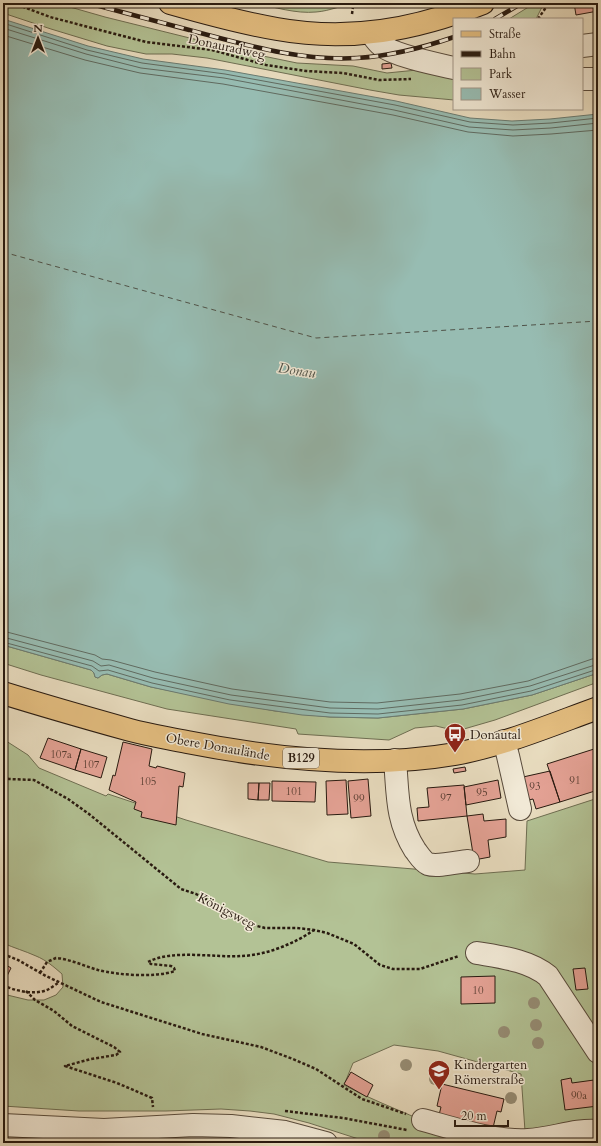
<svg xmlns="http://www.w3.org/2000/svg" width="601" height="1146" viewBox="0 0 601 1146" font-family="Cardo,serif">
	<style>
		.green { fill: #b3c295; stroke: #6e6e52 }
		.water { fill: #97bcb2; stroke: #6b7b71 }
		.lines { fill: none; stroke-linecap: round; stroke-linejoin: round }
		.shore { stroke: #606b61; stroke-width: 1 }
		.ferry { stroke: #4f5349; stroke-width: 1; stroke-dasharray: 5 4; stroke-linecap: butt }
		.building { fill: #e4a295; stroke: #281a10 }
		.minor-casing { stroke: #584b3c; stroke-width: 24 }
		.major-casing { stroke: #281a10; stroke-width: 24 }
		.path { stroke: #281a10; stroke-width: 2.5; stroke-dasharray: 3 2; stroke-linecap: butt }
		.minor { stroke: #f1e9d6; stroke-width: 22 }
		.major { stroke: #e4be80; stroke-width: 22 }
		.rail-casing { stroke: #281a10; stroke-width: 4.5 }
		.rail { stroke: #f1e9d6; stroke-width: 3; stroke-dasharray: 9; stroke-linecap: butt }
		.tree { fill: #968d75 }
		.labels { text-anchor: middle; stroke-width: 3; stroke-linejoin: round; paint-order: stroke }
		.number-label { font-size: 11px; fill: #573c31 }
		.shield { fill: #f1e9d6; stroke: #64584b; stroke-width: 1 }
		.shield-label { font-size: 12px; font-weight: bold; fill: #281a10 }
		.street-label { font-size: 13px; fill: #281a10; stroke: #f1e9d6 }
		.poi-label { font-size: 13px; fill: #281a10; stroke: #f1e9d6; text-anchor: start }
		.water-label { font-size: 14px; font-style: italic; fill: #4f5349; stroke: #f1e9d6 }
	</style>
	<rect width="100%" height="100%" fill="#e9ddc0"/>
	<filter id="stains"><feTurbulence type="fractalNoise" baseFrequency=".005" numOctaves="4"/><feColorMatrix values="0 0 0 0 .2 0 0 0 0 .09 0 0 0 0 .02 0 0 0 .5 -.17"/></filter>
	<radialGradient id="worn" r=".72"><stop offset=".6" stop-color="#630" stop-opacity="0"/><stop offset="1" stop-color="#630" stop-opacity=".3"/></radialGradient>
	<!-- green -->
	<path class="green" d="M3,3H56L105,17L230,48L263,56L297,63L353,66L387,73L417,70L454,76V100L399,95L370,90L207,58L172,54H146L107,46L51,29L3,13Z
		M255,3H356C342,5 330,11 316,12C296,14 274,7 255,3Z
		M535,3H544L536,19H509Z
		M3,645L91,670L94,673L95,677L98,678L102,675L107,674L151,687L275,711L330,717L378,718L463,709L532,695L598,673V682L495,720L457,731L436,726L415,728L389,740L298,734L296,729L167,709L41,675L3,663Z
		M3,739L28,755L39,768L106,796L108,794L186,820L328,862L475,874L525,870L527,821L598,798V1119L525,1131L521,1074L438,1051L394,1045L353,1063L344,1085C378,1103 414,1116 449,1132L447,1140L466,1143H371L309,1123L274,1114L250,1111L221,1109L166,1111H79L3,1106V994L28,1000H44L56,995L63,987L62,974C54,967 46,960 36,956C25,951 14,948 3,943Z"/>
	<!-- water -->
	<path class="water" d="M3,19L88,46L143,59L225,70L396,101L470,118L512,121L550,119L598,114V673L532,695L463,709L378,718L330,717L302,715L229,704L151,687L107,674L102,675L98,678L95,677L94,673L91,670L3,645Z"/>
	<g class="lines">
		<!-- shore -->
		<path class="shore" d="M3,23L87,50L142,63L225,74L395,105L470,122L513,125L551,123L598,118
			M3,28L86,54L141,68L224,78L394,110L469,127L513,130L551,128L598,123
			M3,35L85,60L140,73L223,84L393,115L468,132L513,136L551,134L598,130
			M3,631L95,655L102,659L111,660L155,672L232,689L330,702L377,703L460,694L528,681L592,659L598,658
			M3,637L93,661L101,666L109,665L153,678L231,695L330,708L378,709L461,700L530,686L598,664
			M3,642L92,666L99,671L108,670L152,683L230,700L330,713L378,714L462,705L531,691L598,669"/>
		<!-- ferry -->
		<path class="ferry" d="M3,252L316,338L598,321"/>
	</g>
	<!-- building -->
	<path class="building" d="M574,3H598V11L576,15Z
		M391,63L392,68L382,69V64Z
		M48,738L81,749L75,770L40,758Z
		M123,742L152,749L149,766L156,768L157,766L185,773L183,787L179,786L176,825L141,817L142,812L134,809L136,802L109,790L113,775L115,776Z
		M81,749L107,757L101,778L75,770Z
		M594,749L597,759L598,758V790L560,802L547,764Z
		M465,767L466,771L454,773L453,769Z
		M550,771L560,802L536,809L533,799L520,802L514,779Z
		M368,779L371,816L351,818L348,781Z
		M346,780L348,814L327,815L326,781Z
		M498,780L501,798L466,805L464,787Z
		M272,781L316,782L315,802L272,801Z
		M248,783H259L258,800L248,799Z
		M259,783H270L269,800H258Z
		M464,785L467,816L418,821L417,808L429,807L427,788Z
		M483,814L484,821L506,819V837L488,840L490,857L474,860L467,816Z
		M3,963L11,968L6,978L3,977Z
		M585,968L588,989L576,990L573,969Z
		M495,976V1003L461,1004V977Z
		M351,1072L373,1085L367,1097L344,1084Z
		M571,1078L572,1083L594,1080L598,1106L565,1110L561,1080Z
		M442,1084L504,1099L501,1112L497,1111L492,1132L438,1119L441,1107L437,1106Z"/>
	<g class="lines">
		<!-- minor casing -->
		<g class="minor-casing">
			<path id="minor" d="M371,33C374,37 377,42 381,45C395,56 436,64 454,68
				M582,46L598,44
				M582,79H598
				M504,741L508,756L520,809
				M395,760C398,794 396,820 415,850C419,855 422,861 428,864C437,867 458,862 468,861
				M477,953C500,957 529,960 548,976L598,1052
				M423,1120C456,1129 494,1142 528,1140C552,1139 574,1129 598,1131
				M3,1125L104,1130L193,1125L231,1126L285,1132L326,1143"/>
		</g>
		<!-- major casing -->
		<g class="major-casing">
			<path id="major" d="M170,3C205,13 241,23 277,29C349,42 415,30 483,3
				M3,693C45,706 87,718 130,730C148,735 168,738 187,742C273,759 368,769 455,754C504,745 551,725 598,708"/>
		</g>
		<!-- path -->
		<path class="path" d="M13,3L50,17L146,42L212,50L266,65L306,71L343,73L379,80L411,79
			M352,14L353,7L373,3
			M538,19L549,3
			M3,777L9,779L34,780L68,799L89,814L181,889L196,894L257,926L265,928H297L314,930L327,933L354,944L380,965L393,969H420L459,956
			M3,954L18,960L46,976L101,1002L202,1034L261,1047L293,1059L316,1069L362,1099L406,1114
			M40,973L47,962L56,958C70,959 84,966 98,970C118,975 155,978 175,971L174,968L171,966L151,964L148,962C172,949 215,958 242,956C266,955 294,944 314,930
			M3,985C14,991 35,995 47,990C51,988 55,985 58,983
			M26,991L35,1000L54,1011L72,1026L114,1047L120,1052L116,1055L91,1059L65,1066L117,1083L152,1098L153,1107
			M285,1111L343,1118L407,1130"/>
		<!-- minor -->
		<use href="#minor" class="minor"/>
		<!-- major -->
		<use href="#major" class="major"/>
		<!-- rail casing -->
		<g class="rail-casing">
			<path id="rail" d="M88,3C128,14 168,24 208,35C257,48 306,61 357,58C391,56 422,48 454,37
				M495,19L522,3"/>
		</g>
		<!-- rail -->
		<use href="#rail" class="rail"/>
	</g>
	<!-- trees -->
	<g class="tree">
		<circle cx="534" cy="1003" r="6"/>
		<circle cx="536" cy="1025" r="6"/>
		<circle cx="504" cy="1032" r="6"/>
		<circle cx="538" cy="1043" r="6"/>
		<circle cx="406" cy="1065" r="6"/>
		<circle cx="435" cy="1079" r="6"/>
		<circle cx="511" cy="1098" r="6"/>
		<circle cx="384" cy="1136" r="6"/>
	</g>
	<!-- icons -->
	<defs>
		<g id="bus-pin" transform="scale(1.15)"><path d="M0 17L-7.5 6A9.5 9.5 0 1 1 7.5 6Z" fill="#8f2418" stroke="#f1e9d6"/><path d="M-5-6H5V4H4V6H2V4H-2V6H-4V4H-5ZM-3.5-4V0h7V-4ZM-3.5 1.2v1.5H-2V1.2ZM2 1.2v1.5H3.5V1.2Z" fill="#fff"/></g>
		<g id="school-pin" transform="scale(1.15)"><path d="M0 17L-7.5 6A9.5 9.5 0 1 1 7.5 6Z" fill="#8f2418" stroke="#f1e9d6"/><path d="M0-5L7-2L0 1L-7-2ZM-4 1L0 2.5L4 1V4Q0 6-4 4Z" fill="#fff"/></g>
	</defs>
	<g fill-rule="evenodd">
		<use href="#bus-pin" x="455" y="734"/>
		<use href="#school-pin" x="439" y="1071"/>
	</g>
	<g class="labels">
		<!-- number labels -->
		<g class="number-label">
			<text x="61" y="758">107a</text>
			<text x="91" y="768">107</text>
			<text x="575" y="784">91</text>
			<text x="148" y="785">105</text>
			<text x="535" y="790">93</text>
			<text x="294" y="795">101</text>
			<text x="482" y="796">95</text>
			<text x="446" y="801">97</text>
			<text x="359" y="802">99</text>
			<text x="478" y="994">10</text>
			<text x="579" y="1099">90a</text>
		</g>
		<!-- shield labels -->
		<rect class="shield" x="283" y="748" width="36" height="20" rx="3"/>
		<g class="shield-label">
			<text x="301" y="762">B129</text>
		</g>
		<!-- street labels -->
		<g class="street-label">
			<text transform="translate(227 46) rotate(12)" y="5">Donauradweg</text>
			<text transform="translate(218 746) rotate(10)" y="5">Obere Donaulände</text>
			<text transform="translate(227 910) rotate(27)" y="5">Königsweg</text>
		</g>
		<!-- poi labels -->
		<g class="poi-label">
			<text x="470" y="739">Donautal</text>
			<text x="454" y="1069">Kindergarten<tspan x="454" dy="15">Römerstraße</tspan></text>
		</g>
		<!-- water labels -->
		<g class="water-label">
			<text transform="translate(297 370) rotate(9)" y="5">Donau</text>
		</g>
	</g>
	<!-- margin -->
	<rect width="601" height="1146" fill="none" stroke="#e9ddc0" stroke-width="16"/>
	<rect x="4" y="4" width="593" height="1138" fill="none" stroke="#281a10" stroke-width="2"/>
	<rect x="8" y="8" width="585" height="1130" fill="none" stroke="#281a10"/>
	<!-- legend -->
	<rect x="453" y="18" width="130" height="92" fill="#f1e9d6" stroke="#a19687"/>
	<rect x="461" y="31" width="20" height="6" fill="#e4be80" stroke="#a19687"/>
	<text x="489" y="38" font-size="12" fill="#281a10">Straße</text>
	<rect x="461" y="51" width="20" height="6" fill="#281a10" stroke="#a19687"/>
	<text x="489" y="58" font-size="12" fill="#281a10">Bahn</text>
	<rect x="461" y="68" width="20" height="12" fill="#b3c295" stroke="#a19687"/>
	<text x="489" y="78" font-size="12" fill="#281a10">Park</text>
	<rect x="461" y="88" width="20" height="12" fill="#97bcb2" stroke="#a19687"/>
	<text x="489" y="98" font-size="12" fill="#281a10">Wasser</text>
	<!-- north arrow -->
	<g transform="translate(38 38)" stroke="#f1e9d6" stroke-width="3" paint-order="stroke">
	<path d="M0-3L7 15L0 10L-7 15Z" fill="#281a10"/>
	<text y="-6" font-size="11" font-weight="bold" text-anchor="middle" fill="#281a10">N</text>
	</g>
	<!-- scale -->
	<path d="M455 1120v6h53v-6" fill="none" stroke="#281a10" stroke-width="2"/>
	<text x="461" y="1120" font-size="12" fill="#281a10" stroke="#f1e9d6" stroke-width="3" paint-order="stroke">20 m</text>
	<rect width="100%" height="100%" filter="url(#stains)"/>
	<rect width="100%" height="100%" fill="url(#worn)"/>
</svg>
